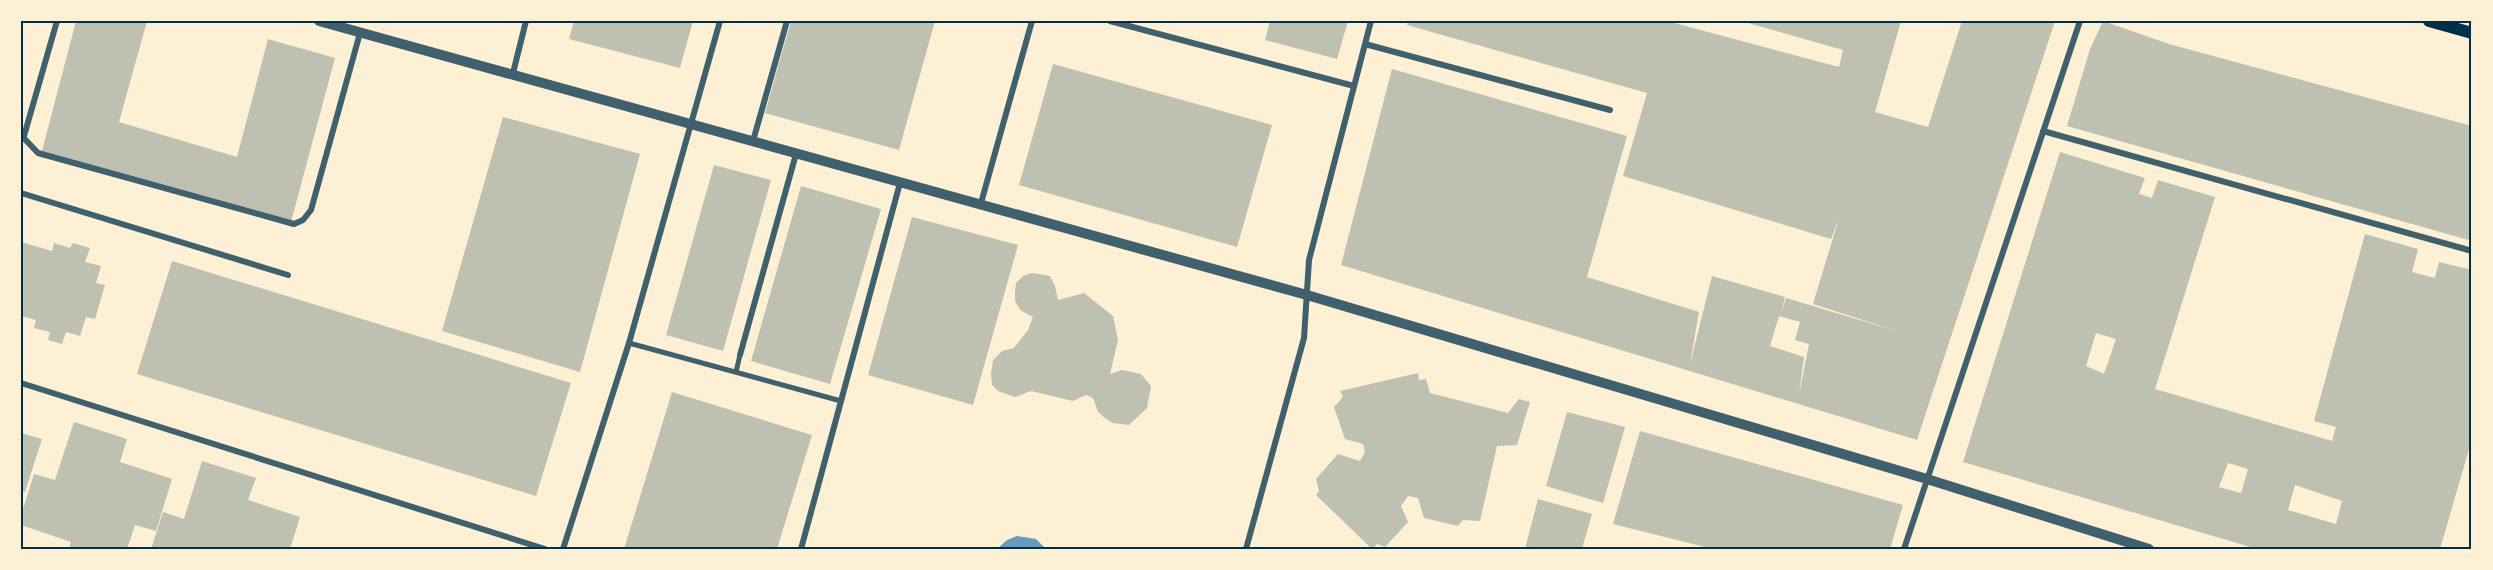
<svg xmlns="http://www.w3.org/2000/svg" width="2493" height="570" viewBox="0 0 2493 570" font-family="Ubuntu,sans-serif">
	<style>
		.water { fill: #669bbc }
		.building { fill: #bec0b2; fill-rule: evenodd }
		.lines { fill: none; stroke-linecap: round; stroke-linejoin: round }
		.pedestrian { stroke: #3f606c; stroke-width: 5 }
		.minor { stroke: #3f606c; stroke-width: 6 }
		.tertiary { stroke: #3f606c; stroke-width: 10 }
		.secondary { stroke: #003049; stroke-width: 12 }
		.neatline { fill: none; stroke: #003049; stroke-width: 2 }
	</style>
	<rect width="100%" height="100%" fill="#fdf0d5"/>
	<!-- water -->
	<path class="water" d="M1017,536L1036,539L1046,549H997L1007,540Z"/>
	<!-- building -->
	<path class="building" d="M76,21H147L119,122L237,157L268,39L335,58L291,222L42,151Z
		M574,21H693L680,68L569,39Z
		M791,21H935L899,150L765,113Z
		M1270,21H1348L1337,59L1265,40Z
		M1408,21H1667L1839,67L1843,50L1741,21H1901L1875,112L1928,127L1962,21H2055L1917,440L1341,265L1392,69L1627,136L1587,277L1699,312L1690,364L1712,276L1785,297L1781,313L1786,298L1903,333L1813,304L1839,218L1831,239L1623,176L1647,93L1407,25ZM1779,316L1800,322L1795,340L1809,344L1799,395L1804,357L1770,346Z
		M2103,21L2169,44L2472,126V241L2067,126L2090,49Z
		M1053,64L1272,125L1237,247L1019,185Z
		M503,117L640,154L580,372L442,331Z
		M2060,152L2145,178L2139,194L2152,198L2158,180L2215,197L2155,389L2332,441L2336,427L2314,421L2365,234L2418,249L2412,272L2435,278L2439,262L2472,270V439L2440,549H2257L1963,462ZM2096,333L2116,339L2104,374L2086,366ZM2228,463L2248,469L2241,493L2219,487ZM2295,485L2342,501L2336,524L2288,510Z
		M714,165L771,180L723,351L666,335Z
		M801,186L881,209L830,384L751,361Z
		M912,217L1018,245L973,405L868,375Z
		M21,242L52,251L54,243L70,248L73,243L90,248L85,262L101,266L96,283L105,285L95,319L86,317L80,336L66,332L62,344L48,340L50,332L34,328L36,320L21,316Z
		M172,261L571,383L536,496L137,374Z
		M1032,273L1050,276L1055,286L1058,300L1084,293L1113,316L1118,340L1110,374L1122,370L1141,374L1151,386L1147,408L1129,425L1113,423L1105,418L1098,412L1093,398L1086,395L1073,401L1031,391L1015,397L998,391L992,385L991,374L993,360L1002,351L1014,348L1028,330L1033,317L1020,310L1015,301V292L1016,283L1023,276Z
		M1418,373L1419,380L1426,379L1430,393L1508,413L1519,399L1530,402L1517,445L1497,446L1480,521L1463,520L1458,526L1424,518L1418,498L1408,496L1401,506L1408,522L1385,547L1377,544L1372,549L1316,495L1319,491L1316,479L1338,454L1360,461L1365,452L1363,444L1345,439L1334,407L1343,397L1340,391Z
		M672,392L812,435L777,549H624Z
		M1567,412L1625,427L1603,503L1546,486Z
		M74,422L127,439L120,462L172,479L156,531L135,525L127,549H69L71,542L21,525V515L34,474L55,480Z
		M1640,431L1903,505L1890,549H1713L1613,524Z
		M21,433L42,439L25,492L21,491Z
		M202,461L256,478L248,500L300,517L290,549H151L163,512L184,519Z
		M1538,499L1592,514L1582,549H1525Z"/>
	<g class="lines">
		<!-- pedestrian -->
		<path class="pedestrian" d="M629,343L841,401
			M736,372L740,355"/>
		<!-- minor -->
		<path class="minor" d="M1110,21L1354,86
			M1365,44L1610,110
			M513,73L526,21
			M2043,131L2472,251
			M21,135L38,153L294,224L303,220L311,210L360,33
			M24,136L57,21
			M753,141L787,21
			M21,193L288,275
			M981,203L1032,21
			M740,355L796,154
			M21,383L545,549
			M563,549L629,343L720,21
			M801,549L900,183
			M1246,549L1304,338L1309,260L1371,21
			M1904,549L2080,21"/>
		<!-- tertiary -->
		<path class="tertiary" d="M319,21L1307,295L1927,479L2149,549"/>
		<!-- secondary -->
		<path class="secondary" d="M2429,21L2472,33"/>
	</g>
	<!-- border -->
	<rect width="2493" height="570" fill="none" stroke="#fdf0d5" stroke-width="45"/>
	<rect x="22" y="22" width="2448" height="526" class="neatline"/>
</svg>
